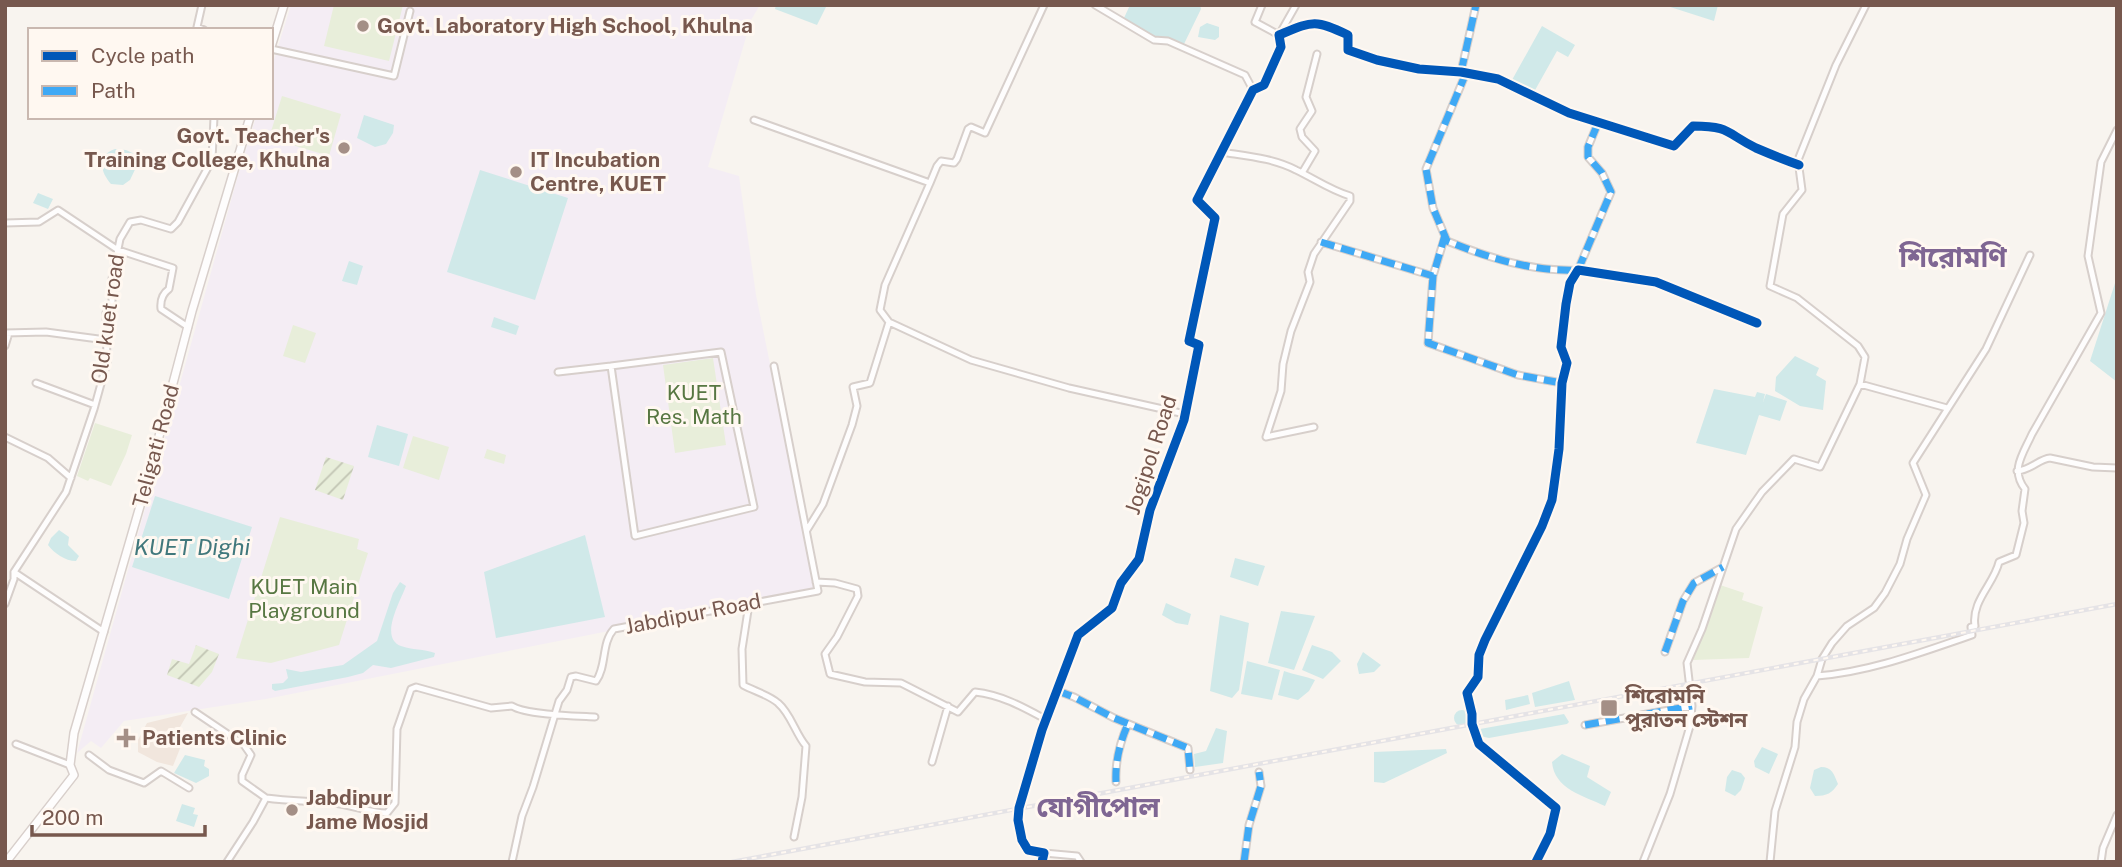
<svg xmlns="http://www.w3.org/2000/svg" width="2122" height="867" viewBox="0 0 2122 867" font-family="'Public Sans','Noto Sans Bengali',sans-serif">
	<style>
		.residential { fill: #f1e6dd }
		.education { fill: #f4edf4 }
		.park { fill: #e8eeda }
		.garden { fill: url(#garden-furrows) }
		.water { fill: #d0e9e9 }
		.lines { fill: none; stroke-linecap: round; stroke-linejoin: round }
		.street-casing { stroke: #d7cfcb; stroke-width: 9 }
		.secondary-casing { stroke: #d8cfcb; stroke-width: 10 }
		.street { stroke: #fefdfd; stroke-width: 5 }
		.secondary { stroke: #fefdfd; stroke-width: 7 }
		.rail-casing { stroke: #e5e3e6; stroke-width: 4.5 }
		.rail { stroke: #fff8f1; stroke-width: 2; stroke-dasharray: 5; stroke-linecap: butt }
		.quiet { stroke: #3fa9f5; stroke-width: 7; stroke-dasharray: 14 7; stroke-linecap: butt }
		.cycleway-casing { stroke: #fff8f1; stroke-width: 13 }
		.cycleway { stroke: #0057b8; stroke-width: 9 }
		.poi-dot { fill: #a48f86; stroke: #fff8f1; stroke-width: 2.5 }
		.labels { text-anchor: middle; stroke-width: 6; stroke-linejoin: round; paint-order: stroke }
		.poi-label { font-size: 21px; font-weight: bold; fill: #77584e; stroke: #fff8f1; text-anchor: start }
		.street-label { font-size: 21px; fill: #77584e; stroke: #fff8f1 }
		.park-label { font-size: 21px; fill: #577742; stroke: #fff8f1 }
		.water-label { font-size: 23px; font-style: italic; fill: #41787c; stroke: #fff8f1 }
		.district-label { font-size: 28px; font-weight: bold; fill: #7f6693; stroke: #fff8f1 }
	</style>
	<defs>
		<pattern id="garden-furrows" width="10" height="10" patternUnits="userSpaceOnUse" patternTransform="scale(1.75)"><rect width="10" height="10" fill="#e8eeda"/><path d="M-1 1l2-2M0 10L10 0M9 11l2-2" fill="none" stroke="#c1c4b3"/></pattern>
	</defs>
	<rect width="100%" height="100%" fill="#f8f4ef"/>
	<!-- residential -->
	<path class="residential" d="M188,713L176,734L181,746L173,766L157,762L138,752V740L147,723Z"/>
	<!-- education -->
	<path class="education" d="M291,5H760L751,20L708,167L739,176L756,295L816,590L266,699L124,721L101,748L91,741L77,753L237,179L256,117H271V69Z"/>
	<!-- park -->
	<path class="park" d="M334,5H403L389,61L324,46Z
		M282,96L341,114L329,156L269,138Z
		M293,325L316,333L305,363L283,356Z
		M713,358L726,445L675,453L663,365Z
		M95,423L132,435L126,454L111,486L90,478L88,481L77,476Z
		M413,436L449,447L439,480L403,468Z
		M487,449L506,455L504,464L484,458Z
		M280,517L359,539L357,549L368,553L339,645L271,663L236,658Z
		M1720,585L1744,593L1742,600L1763,607L1749,658L1693,660Z"/>
	<!-- garden -->
	<path class="garden" d="M326,457L354,466L343,500L315,490Z
		M196,645L219,654L212,672L199,687L167,675L172,659L189,664Z"/>
	<!-- water -->
	<path class="water" d="M776,5H827L817,25L775,9Z
		M1130,5H1200L1201,9L1184,44H1180L1153,37L1125,21L1124,18Z
		M1664,5H1718L1714,21Z
		M1207,23L1219,27V37L1215,40L1198,37L1200,27Z
		M1542,26L1575,45L1568,57L1557,51L1534,92L1512,80Z
		M364,115L394,125L393,133L386,144L375,147L357,138Z
		M115,149L126,150L141,157L130,180L123,185L111,184C100,172 97,155 115,149Z
		M480,170L568,198L535,300L447,272Z
		M38,193L53,199L48,209L33,203Z
		M349,261L363,266L357,285L342,281Z
		M2116,280L2117,281V382L2090,361Z
		M494,317L519,326L516,335L491,327Z
		M1795,356L1819,368L1816,375L1826,381L1823,410L1800,406L1775,391L1776,377Z
		M1714,389L1755,397L1757,392L1765,394L1763,402L1766,394L1787,401L1780,421L1759,415L1746,455L1696,443Z
		M377,425L408,434L399,466L368,457Z
		M155,496L252,527L229,599L132,567Z
		M59,530L69,537L68,545L79,556L76,561C65,561 54,553 48,545L51,538Z
		M585,535L605,617L496,638L484,572Z
		M1235,558L1265,566L1258,586L1230,577Z
		M400,582L406,586C400,602 379,638 401,646C412,650 424,649 435,653L434,657L391,668L373,665L363,673L348,677L275,691L272,689V684L283,683L288,678L286,669L301,672L343,665L377,641L393,593Z
		M1166,603L1191,614L1188,625L1176,623L1162,615Z
		M1281,611L1315,616L1294,670L1268,663Z
		M1220,615L1249,623L1239,690L1232,698L1210,691Z
		M1312,645L1332,652L1341,661L1323,679L1302,670Z
		M1363,652L1381,665L1374,672L1359,674L1357,664Z
		M1247,661L1280,670L1272,700L1241,694Z
		M1284,671C1294,675 1306,676 1315,680L1309,691L1298,700L1278,695Z
		M1569,681L1575,700L1535,707L1532,693Z
		M1528,695L1530,704L1506,710L1505,700Z
		M1454 718a8 8 0 1 1 16 0a8 8 0 1 1-16 0Z
		M1564,714L1569,722L1567,724L1489,738L1480,736V729Z
		M1216,728L1227,731L1223,763L1195,767L1194,754L1206,751Z
		M1762,747L1778,754L1769,774L1755,767L1754,761Z
		M1446,749L1447,753L1384,783L1374,782V752Z
		M1562,754L1590,766L1587,777L1611,792L1605,806C1584,796 1554,789 1552,762Z
		M185,755L205,760L204,766L209,769V776L196,783L174,773Z
		M1821,767C1832,767 1834,774 1838,784C1832,793 1827,796 1815,796L1810,788L1814,770Z
		M1732,770L1741,773L1745,778L1741,790L1735,796L1725,791L1727,777Z
		M182,804L195,808L193,814L198,815L194,827L176,821Z"/>
	<g class="lines">
		<!-- street casing -->
		<g class="street-casing">
			<path id="street" d="M202,5L197,27L204,30
				M1095,5L1154,40L1168,41L1245,75L1253,90
				M1262,5L1255,22L1279,35L1296,5
				M271,49L394,76L410,11
				M1461,72L1476,5
				M1466,73L1426,169L1433,208L1447,241C1489,258 1533,272 1578,270L1611,192L1602,173L1588,157V147L1598,123
				M754,120L930,183L937,166L941,161L954,163L957,159L968,129L971,127L985,133L1044,5
				M1221,152C1246,156 1273,158 1296,170C1315,179 1330,190 1350,196V201L1314,254L1308,272L1310,282L1291,331L1283,364L1281,391L1266,437L1314,427
				M1302,173L1315,151L1302,137L1300,129L1312,111L1306,97L1317,54
				M5,223L39,222L58,210L118,250L173,268L169,289C162,294 160,300 161,309L188,327
				M1321,242L1433,276L1445,236
				M1433,276L1428,343L1518,375L1562,383
				M889,322L880,310L885,285L930,183
				M5,333L46,332L106,340
				M5,346L9,333
				M721,352L754,507L635,536L611,366Z
				M558,372L611,366
				M36,383L95,405
				M1860,384L1865,357L1858,346L1797,298L1770,286L1783,214L1802,190L1798,160L1836,65L1866,5
				M5,437L48,458L71,478
				M2017,471C2031,470 2039,459 2050,458L2093,467L2117,468
				M807,530L823,504L852,425L857,406L853,387L870,383L889,322L971,360L1069,388L1185,414
				M14,572L104,632
				M816,582L835,583L857,589L858,596L837,637L825,654L830,674L865,682L901,683L958,712L975,692C1002,695 1023,707 1047,720
				M5,604L14,579V572L66,492L94,409L107,362L106,313L112,303V279L120,239L130,222L141,220L171,229L178,222L212,160L214,117
				M749,604L742,649L743,685C754,691 769,695 778,703C791,714 795,733 806,746L802,797L794,837
				M1665,652L1683,601L1694,583L1723,567
				M1817,676C1870,672 1922,652 1972,635L1971,627L1975,626C1971,601 1994,584 1999,562L2016,555L2024,523L2022,511L2025,489C2010,470 2023,454 2032,434L2101,313L2088,256L2101,162L2117,130
				M1058,691L1074,697L1114,718L1188,748L1190,770
				M195,712L244,745L251,755L242,775V781L266,798
				M1585,725L1692,706
				M16,744L70,765
				M89,755L109,770L144,783L161,771L189,788
				M932,762L948,706
				M1116,782C1115,762 1120,742 1128,724
				M1044,853L1077,856L1081,862
				M227,862L253,822L266,798C288,801 310,801 332,803C351,804 368,813 387,813L395,803L397,729L411,689L416,687L491,708L512,706C526,715 577,716 595,717
				M512,862L522,816L533,787L559,701L567,690L571,677L576,676L596,681C607,666 601,643 614,629L818,591L774,366
				M1042,862L1044,853L1028,850L1022,840L1018,820L1019,808L1042,730L1078,635L1112,608L1121,583L1139,559L1150,510L1184,420L1199,345L1189,341L1215,218L1197,200L1253,90L1264,85L1281,47L1279,35C1313,21 1314,19 1348,35V50L1377,60L1419,69L1461,72L1498,79L1569,113L1674,146L1693,126C1730,126 1726,133 1756,148C1770,154 1785,160 1799,165
				M1244,862L1249,825L1261,786L1259,772
				M1536,862L1550,834L1556,808L1479,744L1472,724V714L1467,693L1478,677L1479,655L1485,640L1542,526L1552,500L1559,449L1562,383L1567,363L1561,347L1566,304L1570,283L1578,270L1656,282L1757,323
				M1643,862L1670,794L1690,726L1692,706L1687,663L1702,629L1736,529L1762,492L1794,459L1820,467L1860,384L1947,408
				M1770,862L1775,811L1795,747L1797,722L1804,699L1817,676L1822,659L1832,643L1847,626L1874,608L1885,593L1900,564L1907,539L1926,495L1913,463L1986,349L2030,255
				M2101,862L2103,848L2117,815"/>
		</g>
		<!-- secondary casing -->
		<g class="secondary-casing">
			<path id="secondary" d="M271,47L284,5
				M6,862L74,775L70,765L74,733L147,482L192,311L250,117"/>
		</g>
		<!-- street -->
		<use href="#street" class="street"/>
		<!-- secondary -->
		<use href="#secondary" class="secondary"/>
		<!-- rail casing -->
		<g class="rail-casing">
			<path id="rail" d="M732,862L2117,604"/>
		</g>
		<!-- rail -->
		<use href="#rail" class="rail"/>
		<!-- quiet -->
		<path class="quiet" d="M1461,72L1476,5
			M1466,73L1426,169L1433,208L1447,241C1489,258 1533,272 1578,270L1611,192L1602,173L1588,157V147L1598,123
			M1321,242L1433,276L1445,235
			M1433,276L1428,343L1518,375L1562,383
			M1665,652L1683,601L1694,583L1723,567
			M1058,691L1074,697L1114,718L1188,748L1190,770
			M1585,725L1692,706
			M1116,782C1115,762 1120,742 1128,724
			M1244,862L1249,825L1261,786L1259,772"/>
		<!-- cycleway casing -->
		<g class="cycleway-casing">
			<path id="cycleway" d="M1042,862L1044,853L1028,850L1022,840L1018,820L1019,808L1042,730L1078,635L1112,608L1121,583L1139,559L1150,510L1184,420L1199,345L1189,341L1215,218L1197,200L1253,90L1264,85L1281,47L1279,35C1313,21 1314,19 1348,35V50L1377,60L1419,69L1461,72L1498,79L1569,113L1674,146L1693,126C1730,126 1726,133 1756,148C1770,154 1785,160 1799,165
				M1536,862L1550,834L1556,808L1479,744L1472,724V714L1467,693L1478,677L1479,655L1485,640L1542,526L1552,500L1559,449L1562,383L1567,363L1561,347L1566,304L1570,283L1578,270L1656,282L1757,323"/>
		</g>
		<!-- cycleway -->
		<use href="#cycleway" class="cycleway"/>
	</g>
	<!-- markers -->
	<g class="poi-dot">
		<circle cx="363" cy="26" r="7"/>
		<circle cx="344" cy="148" r="7"/>
		<circle cx="516" cy="172" r="7"/>
		<rect x="1600" y="699" width="18" height="18" rx="3.5"/>
		<path d="M122.5 727.5h7v7h7v7h-7v7h-7v-7h-7v-7h7z"/>
		<circle cx="292" cy="810" r="7"/>
	</g>
	<g class="labels">
		<!-- poi labels -->
		<g class="poi-label">
			<text x="377" y="33">Govt. Laboratory High School, Khulna</text>
			<text x="330" y="143" text-anchor="end">Govt. Teacher's<tspan x="330" dy="24">Training College, Khulna</tspan></text>
			<text x="530" y="167">IT Incubation<tspan x="530" dy="24">Centre, KUET</tspan></text>
			<text x="1625" y="703">শিরোমনি<tspan x="1625" dy="24">পুরাতন স্টেশন</tspan></text>
			<text x="142" y="745">Patients Clinic</text>
			<text x="306" y="805">Jabdipur<tspan x="306" dy="24">Jame Mosjid</tspan></text>
		</g>
		<!-- street labels -->
		<g class="street-label">
			<text transform="translate(108 319) rotate(-82)" y="7">Old kuet road</text>
			<text transform="translate(156 446) rotate(-75)" y="7">Teligati Road</text>
			<text transform="translate(1151 455) rotate(-72)" y="7">Jogipol Road</text>
			<text transform="translate(693 614) rotate(-11)" y="7">Jabdipur Road</text>
		</g>
		<!-- park labels -->
		<g class="park-label">
			<text x="694" y="400">KUET<tspan x="694" dy="24">Res. Math</tspan></text>
			<text x="304" y="594">KUET Main<tspan x="304" dy="24">Playground</tspan></text>
		</g>
		<!-- water labels -->
		<g class="water-label">
			<text x="192" y="555">KUET Dighi</text>
		</g>
		<!-- district labels -->
		<g class="district-label">
			<text x="1953" y="267">শিরোমণি</text>
			<text x="1098" y="817">যোগীপোল</text>
		</g>
	</g>
	<!-- border -->
	<rect width="2122" height="867" fill="none" stroke="#77584e" stroke-width="14"/>
	<!-- legend -->
	<rect x="28" y="28" width="245" height="91" fill="#fff8f1" stroke="#c9b8b0" stroke-width="2"/>
	<rect x="42" y="51" width="35" height="10" fill="#0057b8" stroke="#c9b8b0" stroke-width="2"/>
	<text x="91" y="63" font-size="21" fill="#77584e">Cycle path</text>
	<rect x="42" y="86" width="35" height="10" fill="#3fa9f5" stroke="#c9b8b0" stroke-width="2"/>
	<text x="91" y="98" font-size="21" fill="#77584e">Path</text>
	<!-- scale -->
	<path d="M32 825v10h173v-10" fill="none" stroke="#77584e" stroke-width="3.5"/>
	<text x="42" y="825" font-size="21" fill="#77584e" stroke="#fff8f1" stroke-width="5" paint-order="stroke">200 m</text>
</svg>
